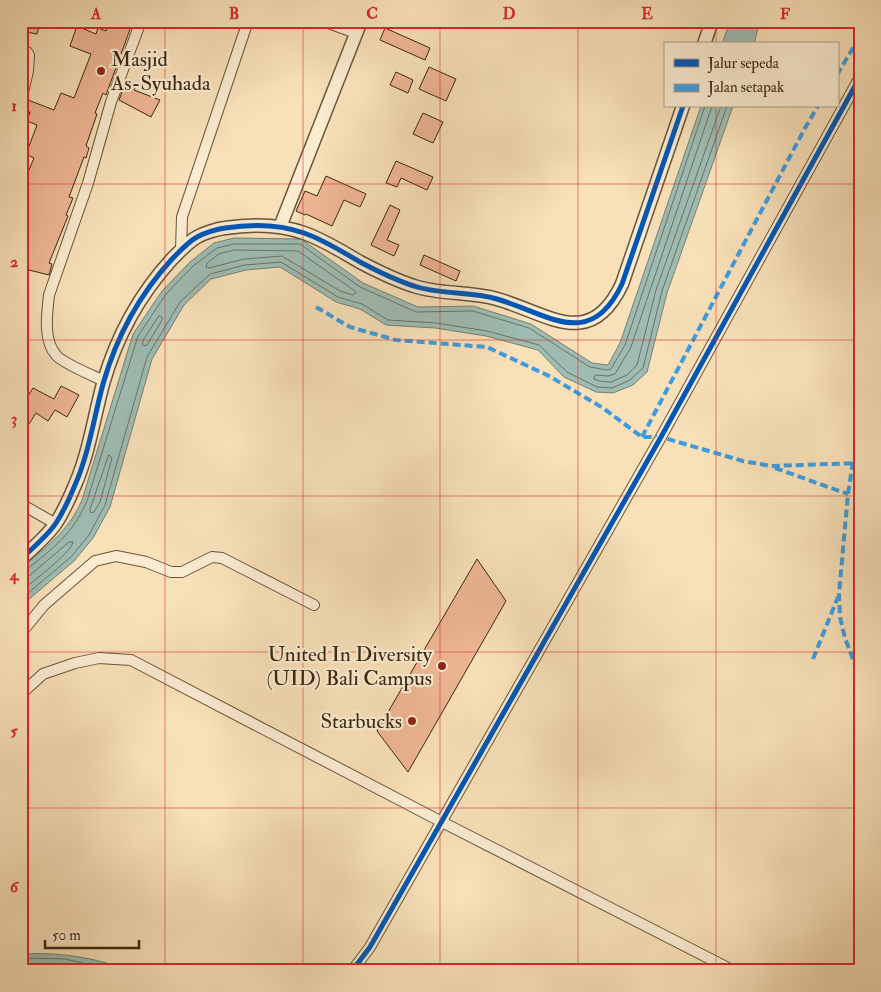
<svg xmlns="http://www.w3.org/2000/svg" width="881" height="992" viewBox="0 0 881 992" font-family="'IM FELL Double Pica',serif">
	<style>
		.water { fill: #9ebcb3; stroke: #758072 }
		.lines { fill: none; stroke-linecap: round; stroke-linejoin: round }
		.shore { stroke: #6b7262; stroke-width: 1 }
		.building { fill: #efb694; stroke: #382710 }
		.minor-casing { stroke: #68553a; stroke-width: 12 }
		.tertiary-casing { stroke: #68553a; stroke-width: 15 }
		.minor { stroke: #faebd1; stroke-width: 10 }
		.tertiary { stroke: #faebd1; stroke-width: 12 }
		.quiet { stroke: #3e9cde; stroke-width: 4; stroke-dasharray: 8 4; stroke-linecap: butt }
		.cycleway-casing { stroke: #faebd1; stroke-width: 8 }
		.cycleway { stroke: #0057b8; stroke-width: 5 }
		.grid { fill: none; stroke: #d62828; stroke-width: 1; stroke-opacity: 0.55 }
		.poi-dot { fill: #8f2418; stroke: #faebd1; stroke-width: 2 }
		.labels { text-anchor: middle; stroke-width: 4.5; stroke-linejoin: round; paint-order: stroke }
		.poi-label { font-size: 21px; fill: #382710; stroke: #faebd1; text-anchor: end }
		.neatline { fill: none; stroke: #d62828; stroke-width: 2 }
		.grid-label { font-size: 16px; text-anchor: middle; font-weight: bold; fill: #d62828 }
	</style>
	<rect width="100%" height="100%" fill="#f8e0b8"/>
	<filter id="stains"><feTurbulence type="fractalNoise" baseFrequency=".004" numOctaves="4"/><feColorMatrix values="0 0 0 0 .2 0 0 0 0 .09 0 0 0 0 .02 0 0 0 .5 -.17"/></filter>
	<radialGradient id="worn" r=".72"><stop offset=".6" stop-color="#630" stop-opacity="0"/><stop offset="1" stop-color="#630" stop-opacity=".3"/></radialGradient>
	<!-- water -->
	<path class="water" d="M730,21H760L754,44H722Z
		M701,106H733L667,293L647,372L633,385L613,393L596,392L564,377L538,350L486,336L435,328L386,325L360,309L336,302L280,267L246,270L211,279L184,305L152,359L110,507L93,538L74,561L21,606V568C47,546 68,532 82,500L133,334L162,291L190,262L214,243L234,238L301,239L363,283L418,307L473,306L531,324L592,363L608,365L620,343Z
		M21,954C58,952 95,957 130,971H21Z"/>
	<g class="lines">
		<!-- shore -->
		<path class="shore" d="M712,106L631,347L615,374L608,376L595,375L594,379L599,381L611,382L627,375L637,365L656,290L721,106
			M235,250L298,251L355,291L356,293L353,295L340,291L282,256L244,259L209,268L206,267L207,263L219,254Z
			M159,316L162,317V320L147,345L144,346L142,344L144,339Z
			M109,455L112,458L100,502L94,512L91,513L90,510Z
			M21,572L26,570C53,548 73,534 87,501L138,336L166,294L193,266L217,248L234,244H300L360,287L416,312L473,311L529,328L590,367L607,370L611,369L625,345L705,106
			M21,578L29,576L69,542H73C71,553 32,582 21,591
			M21,599L71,557L89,535L105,505L147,357L180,302L210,274L245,265L281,262L338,297L362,304L388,320L436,323L487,331L539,345L567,372L597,387L612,388L630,380L643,368L662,291L727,106
			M21,958L65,959L116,971
			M21,965H64L90,971"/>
	</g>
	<!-- building -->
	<path class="building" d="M21,21L40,23L37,34L21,31Z
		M109,21H133L106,95L103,93L95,113L97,114L86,146L89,148L86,158L84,157L69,197L73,198L66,215L68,216L49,263L52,264L49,275L21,268V184H23L34,158L26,154L37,125L27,121L30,112H21V108L26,105L28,100L54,110L61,93L74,98L91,54L70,46L77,26L96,34L98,28L106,31Z
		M385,28L430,48L425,60L380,40Z
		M429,67L456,79L446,101L419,89Z
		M396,72L413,80L408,93L390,85Z
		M126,82L136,87L134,90L160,100L151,117L119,100Z
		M423,113L443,122L433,143L413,134Z
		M396,161L433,177L427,190L401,178L397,187L386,183Z
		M326,176L366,194L360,207L344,200L332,226L306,214L305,215L296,211L305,191L317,196Z
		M390,205L400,210L387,240L399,245L394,256L371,245Z
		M424,255L460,271L456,281L420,265Z
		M61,386L79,395L67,417L55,410L48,421L36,413L29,424L21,419V407L33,388L54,399Z
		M477,559L506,601L408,772L377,731Z"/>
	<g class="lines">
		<!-- minor casing -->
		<g class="minor-casing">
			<path id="minor" d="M323,21L356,33
				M21,51L27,52L29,55L28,71L21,101
				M181,250L182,217L248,21
				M104,381C94,376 62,363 56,355C43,340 47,314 49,295L88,183L111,102L141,21
				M21,504L56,524
				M21,633L44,605L95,561L116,556L146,562L171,572H182L212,557L222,558L314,605
				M21,694L43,674L75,663L99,658L131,660L442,822L734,971
				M352,971L370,947L661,437L860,77"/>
		</g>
		<!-- tertiary casing -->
		<g class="tertiary-casing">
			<path id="tertiary" d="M704,44L712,21
				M280,227L361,21
				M21,559C32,549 49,534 56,523C64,511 70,497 75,485C89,453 94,417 103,384C116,338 140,294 172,259C179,252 188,242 197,237C204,233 217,229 225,228C251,224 279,224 304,233C324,240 341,251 360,262C377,271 395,280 414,286C440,295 470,291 497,299C547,313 590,352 622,284L683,106"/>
		</g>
		<!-- minor -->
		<use href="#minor" class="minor"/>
		<!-- tertiary -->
		<use href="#tertiary" class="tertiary"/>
		<!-- quiet -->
		<path class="quiet" d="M837,75L860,36
			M316,307L350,327L396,340L487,347L549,376L603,408L642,437H661L743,461L771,466L860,463
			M642,437L805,128L818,106
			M853,462L848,494L839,594L840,617L845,638L860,678
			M775,468L848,494
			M813,659L838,597"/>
		<!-- cycleway casing -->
		<g class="cycleway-casing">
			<path id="cycleway" d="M21,559C32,549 49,534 56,523C64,511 70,497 75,485C89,453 94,417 103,384C116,338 140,294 172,259C179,252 188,242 197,237C204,233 217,229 225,228C251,224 279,224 304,233C324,240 341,251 360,262C377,271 395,280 414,286C440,295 470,291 497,299C547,313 590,352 622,284L683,106
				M352,971L370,947L661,437L860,77"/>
		</g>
		<!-- cycleway -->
		<use href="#cycleway" class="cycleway"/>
	</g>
	<!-- grid -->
	<path class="grid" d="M165,21V971M303,21V971M440,21V971M578,21V971M716,21V44M716,106V971M21,184H860M21,340H860M21,496H860M21,652H860M21,808H860"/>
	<!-- markers -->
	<g class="poi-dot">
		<circle cx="101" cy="71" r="5"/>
		<circle cx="442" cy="666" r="5"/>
		<circle cx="412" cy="721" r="5"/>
	</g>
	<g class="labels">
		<!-- poi labels -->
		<g class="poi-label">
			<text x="111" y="66" text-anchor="start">Masjid<tspan x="111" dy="24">As-Syuhada</tspan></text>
			<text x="432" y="661">United In Diversity<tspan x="432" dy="24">(UID) Bali Campus</tspan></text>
			<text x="402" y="728">Starbucks</text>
		</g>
	</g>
	<!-- margin -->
	<rect width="881" height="992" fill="none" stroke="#f8e0b8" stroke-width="55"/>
	<!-- legend -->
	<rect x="664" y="42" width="175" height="65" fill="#faebd1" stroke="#ac9d84"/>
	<rect x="674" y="59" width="25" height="8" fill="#0057b8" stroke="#ac9d84"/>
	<text x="708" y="68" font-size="15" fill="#382710">Jalur sepeda</text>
	<rect x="674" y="84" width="25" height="8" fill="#3e9cde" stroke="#ac9d84"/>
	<text x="708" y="92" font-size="15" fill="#382710">Jalan setapak</text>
	<!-- scale -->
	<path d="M45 940v8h94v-8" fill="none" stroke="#382710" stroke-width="2.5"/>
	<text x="52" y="940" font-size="15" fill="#382710" stroke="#faebd1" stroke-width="4" paint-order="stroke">50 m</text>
	<rect x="28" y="28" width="826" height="936" class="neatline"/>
	<g class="grid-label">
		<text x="96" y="19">A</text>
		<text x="234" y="19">B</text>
		<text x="372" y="19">C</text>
		<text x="509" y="19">D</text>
		<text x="647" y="19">E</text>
		<text x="785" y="19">F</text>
		<text x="14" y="111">1</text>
		<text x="14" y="267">2</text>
		<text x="14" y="424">3</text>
		<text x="14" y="580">4</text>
		<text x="14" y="736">5</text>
		<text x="14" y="892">6</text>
	</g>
	<rect width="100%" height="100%" filter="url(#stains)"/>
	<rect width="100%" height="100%" fill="url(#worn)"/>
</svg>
